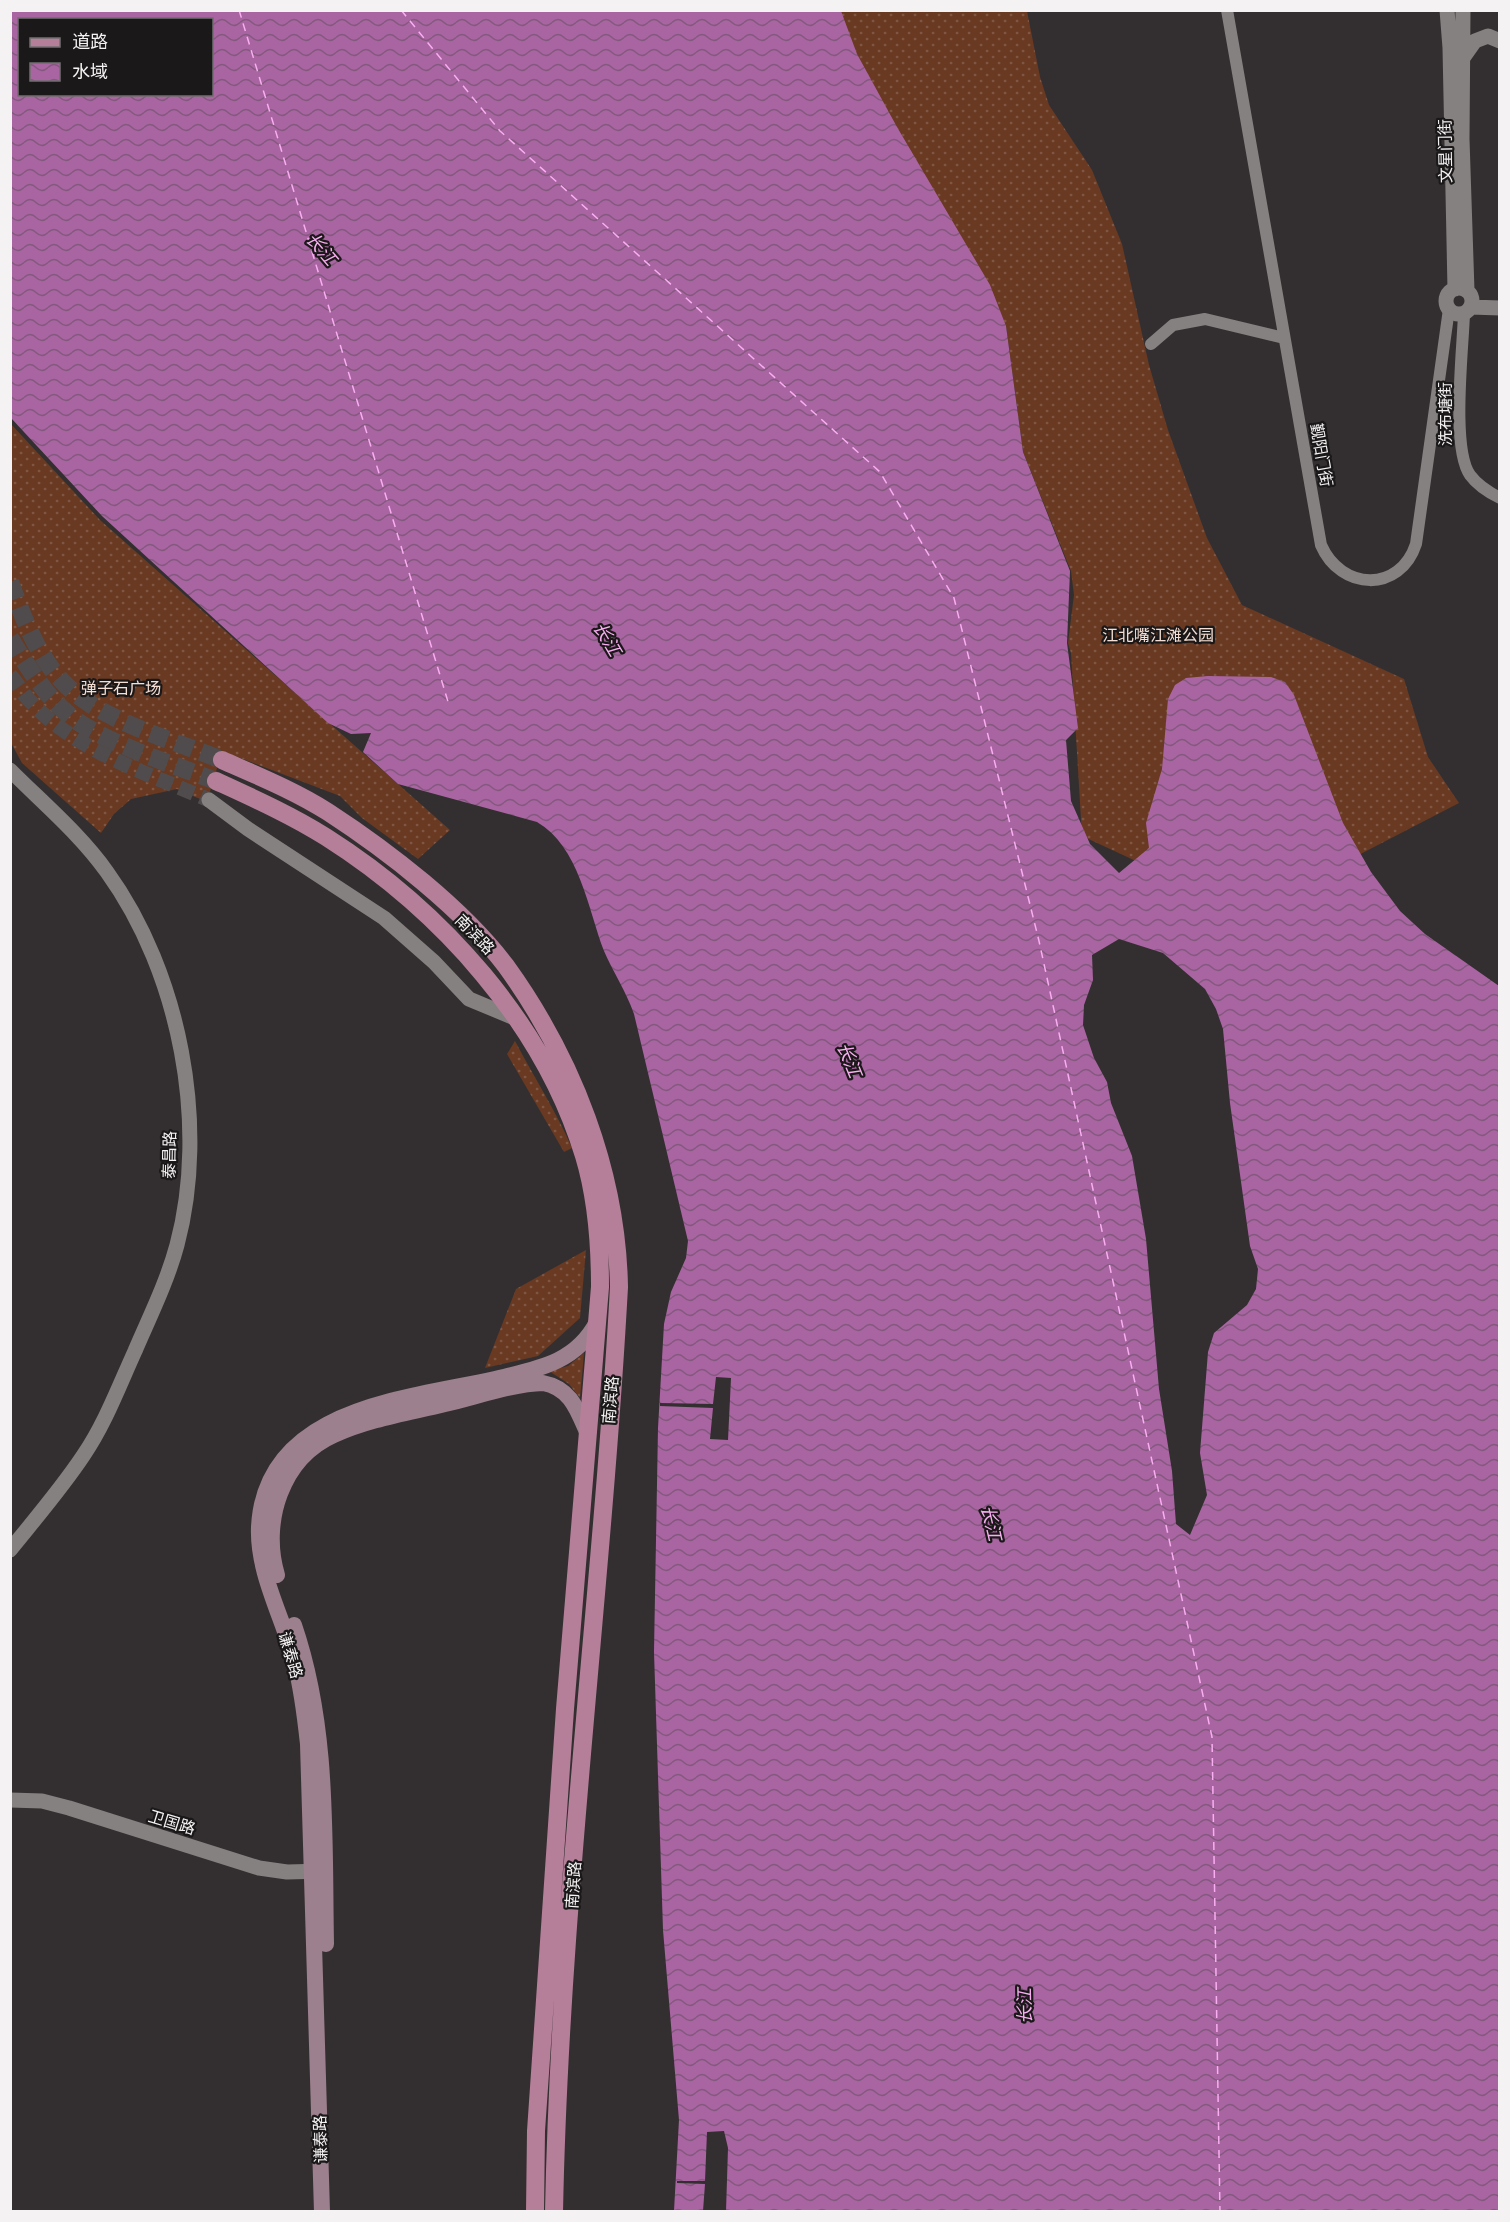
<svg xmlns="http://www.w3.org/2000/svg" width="1510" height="2222" viewBox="0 0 1510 2222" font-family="Commissioner,'Noto Sans SC',sans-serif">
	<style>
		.grass { fill: url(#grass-dots) }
		.water { fill: url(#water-waves); fill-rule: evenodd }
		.pier { fill: #332f30 }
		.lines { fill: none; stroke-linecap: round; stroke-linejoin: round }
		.ferry { stroke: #f8aef0; stroke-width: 1.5; stroke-dasharray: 8 6; stroke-linecap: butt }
		.tertiary-tunnel { stroke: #504c4d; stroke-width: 15; stroke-dasharray: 15 8; stroke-linecap: butt }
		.primary-tunnel { stroke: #504c4d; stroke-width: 18; stroke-dasharray: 18 9; stroke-linecap: butt }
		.minor { stroke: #858181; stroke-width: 12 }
		.tertiary { stroke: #858181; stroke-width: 15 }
		.secondary { stroke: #9d808d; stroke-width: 16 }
		.primary { stroke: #b57f99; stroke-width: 18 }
		.labels { text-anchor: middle; stroke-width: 4.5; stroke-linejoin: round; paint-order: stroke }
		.street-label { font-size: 16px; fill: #f4f2f2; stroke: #1a1818 }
		.park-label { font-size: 16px; fill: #f5ded3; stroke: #1a1818 }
		.water-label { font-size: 18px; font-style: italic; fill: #f8aef0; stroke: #1a1818 }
	</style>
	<defs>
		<pattern id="grass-dots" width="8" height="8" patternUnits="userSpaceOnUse" patternTransform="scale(1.5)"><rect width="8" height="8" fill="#693922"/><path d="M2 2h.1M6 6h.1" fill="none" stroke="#7f5643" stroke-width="1.8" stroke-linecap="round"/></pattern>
		<pattern id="water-waves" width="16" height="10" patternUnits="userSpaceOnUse" patternTransform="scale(1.5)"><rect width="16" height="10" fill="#a964a2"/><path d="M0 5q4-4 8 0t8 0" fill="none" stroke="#83597e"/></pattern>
	</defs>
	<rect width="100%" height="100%" fill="#332f30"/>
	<!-- grass -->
	<path class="grass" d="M835,11H1027L1040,77L1049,105L1092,170L1122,244L1149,365L1168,430L1207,538L1242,605L1404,679L1428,757L1459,803L1347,861L1151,868L1082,836L1071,653L1068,643L1074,595L1071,571L1023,452L1006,326L978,299Z
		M10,423L100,520L450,830L418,859L362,818L340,796L222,751L207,802L177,789L131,799L114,814L101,833L22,763L10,741Z
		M515,1041C534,1077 556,1111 572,1148L564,1152L507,1054Z
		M586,1250L580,1318L538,1356L485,1368L516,1289Z
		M584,1353L580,1398L569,1384L549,1371L568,1366Z"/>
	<!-- water -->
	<path class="water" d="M10,11H841L857,54L897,127L990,285L1006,326L1023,452L1070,571L1067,643L1078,728L1066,740L1071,801L1090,844L1119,873L1149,848L1146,823L1162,769L1168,699L1175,685L1186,678L1208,676L1271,677L1285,682L1294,695L1343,823L1371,872L1400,911L1425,934L1499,986V2211H674L679,2120L663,1930L654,1652L658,1428L664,1324L671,1292L686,1258L688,1241L634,1014C626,991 613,972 604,951C588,909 579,846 537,822L398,784L363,752L371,733L351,734L328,723L102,516L11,418ZM20,20H212V94H20ZM1119,939L1163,953L1205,989L1216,1009L1223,1029L1230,1103L1250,1246L1258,1269L1256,1289L1247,1305L1214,1333L1208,1352L1200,1453L1207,1495L1190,1535L1176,1524L1172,1471L1159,1389L1146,1239L1132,1156L1111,1103L1107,1082L1094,1058L1083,1025L1084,1005L1093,980L1092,955Z"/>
	<!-- pier -->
	<path class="pier" d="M716,1377L731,1378L728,1440L710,1439L713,1408L660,1406V1403L713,1404Z
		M724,2131L728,2148L726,2211H703L705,2184L677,2183V2181H705L707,2132Z"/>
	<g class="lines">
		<!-- ferry -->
		<path class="ferry" d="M239,10L449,705
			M401,10L500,131L880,472L954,598L1039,941L1212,1737L1220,2212"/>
		<!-- tertiary-tunnel -->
		<path class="tertiary-tunnel" d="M10,675C18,684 24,696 33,704C78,752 150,774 209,800"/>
		<!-- primary-tunnel -->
		<path class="primary-tunnel" d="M10,582C23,617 36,653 61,680C97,720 173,740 222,760
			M10,638C27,666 44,694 69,715C101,742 175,765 216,781"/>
		<!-- minor -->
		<path class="minor" d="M1227,10L1321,545C1341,591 1400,593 1416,544L1449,309
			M1464,313C1463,349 1451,448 1470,475C1478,486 1488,492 1500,498
			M1151,344L1173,325L1205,319L1284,338"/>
		<!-- tertiary -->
		<path class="tertiary" d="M1447,10L1450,48L1455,289
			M1463,10L1462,139L1467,291
			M1463,58L1475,41L1488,36L1500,41
			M1446 301a13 13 0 1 1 26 0a13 13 0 1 1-26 0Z
			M1471,307L1500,308
			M10,770C43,803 80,834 107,872C180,973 209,1125 177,1245C167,1282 150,1316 135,1351C119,1386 105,1424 83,1456C61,1489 35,1519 10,1550
			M209,800L248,829L384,918L434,962L469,999L517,1019
			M10,1800L42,1801L69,1808L259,1868L287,1872L324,1871"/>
		<!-- secondary -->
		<path class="secondary" d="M277,1575C261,1522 282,1458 334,1435C369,1419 408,1413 445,1404C476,1397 511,1384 543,1383C570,1388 577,1409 587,1432
			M294,1625C329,1727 324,1836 326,1944
			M322,2212L308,1744C305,1716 302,1690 295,1663C284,1619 257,1574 259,1527C265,1408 405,1399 495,1379C537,1369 576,1363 597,1322"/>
		<!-- primary -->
		<path class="primary" d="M222,760C258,776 295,791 328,812C388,851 463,909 506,966C573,1059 617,1172 619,1287C602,1595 560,1902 554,2212
			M216,781C253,798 291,815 326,837C441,910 544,1024 584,1156C597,1199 600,1243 600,1287L565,1709L536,2131L535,2212"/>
	</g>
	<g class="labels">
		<!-- street labels -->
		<g class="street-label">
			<text transform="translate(1445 151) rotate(-91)" y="6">文星门街</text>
			<text transform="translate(1445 414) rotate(-90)" y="6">洗布塘街</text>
			<text transform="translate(1322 455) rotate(80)" y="6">觐阳门街</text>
			<text transform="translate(475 934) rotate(46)" y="6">南滨路</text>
			<text transform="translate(169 1155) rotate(-89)" y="6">泰昌路</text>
			<text transform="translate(610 1400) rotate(-85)" y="6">南滨路</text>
			<text transform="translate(291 1655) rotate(74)" y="6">谦泰路</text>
			<text transform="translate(172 1822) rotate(17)" y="6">卫国路</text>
			<text transform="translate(573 1885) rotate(-86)" y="6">南滨路</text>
			<text transform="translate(320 2139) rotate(-91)" y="6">谦泰路</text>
		</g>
		<!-- park labels -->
		<g class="park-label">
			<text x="1158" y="641">江北嘴江滩公园</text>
			<text x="121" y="694">弹子石广场</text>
		</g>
		<!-- water labels -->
		<g class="water-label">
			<text transform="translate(321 249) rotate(49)" y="6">长江</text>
			<text transform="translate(607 639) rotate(59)" y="6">长江</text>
			<text transform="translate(849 1060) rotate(68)" y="6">长江</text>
			<text transform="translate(991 1523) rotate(77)" y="6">长江</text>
			<text transform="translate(1025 2006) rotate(-91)" y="6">长江</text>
		</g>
	</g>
	<!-- border -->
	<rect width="1510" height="2222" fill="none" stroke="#f4f2f2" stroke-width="24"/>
	<!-- legend -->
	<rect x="18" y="18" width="195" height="78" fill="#1a1818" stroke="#716f6f" stroke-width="1.5"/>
	<rect x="30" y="38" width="30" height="9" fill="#b57f99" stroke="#716f6f" stroke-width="1.5"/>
	<text x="72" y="48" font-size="18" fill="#f4f2f2">道路</text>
	<rect x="30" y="63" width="30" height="18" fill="url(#water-waves)" stroke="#716f6f" stroke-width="1.5"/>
	<text x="72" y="78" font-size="18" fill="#f4f2f2">水域</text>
</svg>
